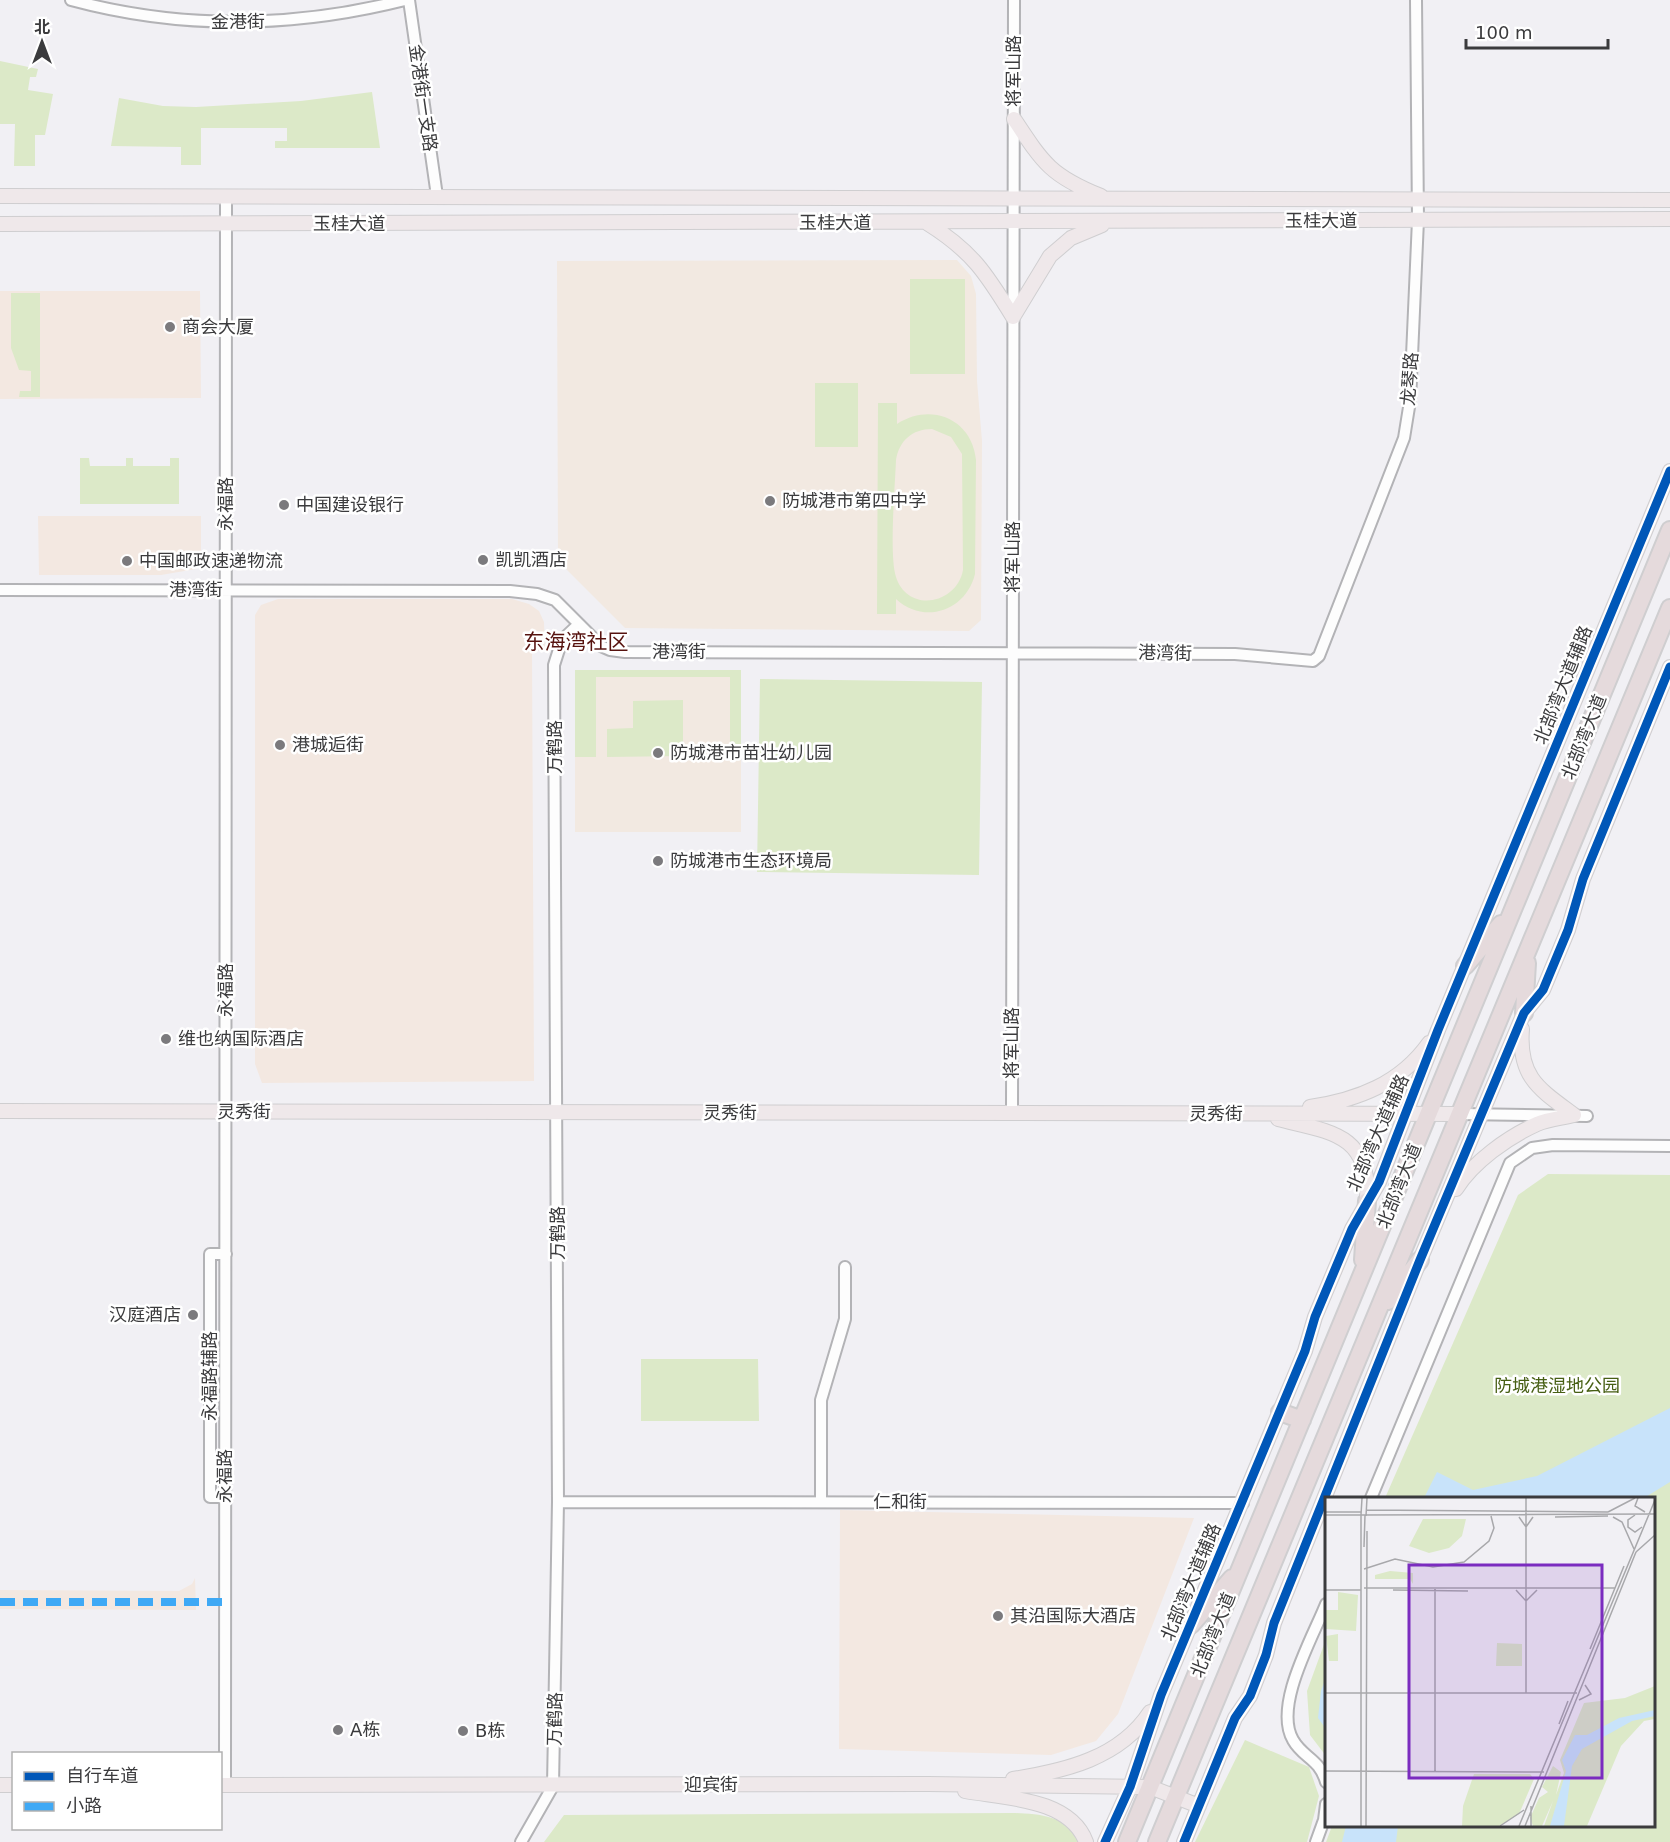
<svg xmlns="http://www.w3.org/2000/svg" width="1670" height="1842" viewBox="0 0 1670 1842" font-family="'DejaVu Sans','Noto Sans SC',sans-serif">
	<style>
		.commercial { fill: #f3e8e1 }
		.education { fill: #f2e9e1 }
		.green { fill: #dce9c8; fill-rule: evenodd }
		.water { fill: #c8e3fa }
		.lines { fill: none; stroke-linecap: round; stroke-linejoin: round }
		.minor-casing { stroke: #b3b3b6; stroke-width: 14 }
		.major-casing { stroke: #cfced0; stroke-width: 16 }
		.highway-casing { stroke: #cfced0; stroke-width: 20 }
		.minor { stroke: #fdfdfd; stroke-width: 10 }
		.major { stroke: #efe8ea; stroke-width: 14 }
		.highway { stroke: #e5dadc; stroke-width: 16 }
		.quiet { stroke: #3fa9f5; stroke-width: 8; stroke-dasharray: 15 8; stroke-linecap: butt }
		.cycleway-casing { stroke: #fff; stroke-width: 13 }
		.cycleway { stroke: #0057b8; stroke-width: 9 }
		.poi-dot { fill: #7b7a7d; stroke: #fff; stroke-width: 2 }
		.labels { text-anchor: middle; stroke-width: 5; stroke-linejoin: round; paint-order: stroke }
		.street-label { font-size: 18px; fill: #3b3b3d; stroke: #fff }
		.poi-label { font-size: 18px; fill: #3b3b3d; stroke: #fff; text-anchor: start }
		.park-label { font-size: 18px; fill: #475f14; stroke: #fff }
		.quarter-label { font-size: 21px; fill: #57130f; stroke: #fff }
		.inset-road { fill: none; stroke: #a8a8ab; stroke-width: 1.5 }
		.view { fill: #7b2cbf; fill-opacity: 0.15; stroke: #7b2cbf; stroke-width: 3 }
		.inset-edge { fill: none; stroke: #3b3b3d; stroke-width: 3 }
	</style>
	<rect width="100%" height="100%" fill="#f1f0f4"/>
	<!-- commercial -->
	<path class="commercial" d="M0,291H200L201,398L0,399Z
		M38,516H201V560L196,569L161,575H39Z
		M278,599H512L529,604L539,611L544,622L545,650L532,651L534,1081L262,1083L255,1064V615L261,605Z
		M840,1510L1194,1518L1118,1714L1096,1741L1051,1755L839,1749Z
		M195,1578L196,1610L0,1609V1590L179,1591L192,1584Z"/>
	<!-- education -->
	<path class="education" d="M957,260L971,276L976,294L977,381L982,441L981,620L969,631L625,628L558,561L557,261Z
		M575,670H741V832H575Z"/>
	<!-- green -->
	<path class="green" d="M0,61L38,69L36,77H30L28,90L53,94L45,135H35V166H14L15,124H0Z
		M372,92L380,148H275V141H287V128H201V165H181V147L111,146L119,98L163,106L196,107L301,101Z
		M910,279H965V374H910Z
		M11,293H40V397H19L20,391H31V371L19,370L11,348Z
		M815,383H858V447H815Z
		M878,403H897V424C931,402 972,419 976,460L975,574C966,611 924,625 896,599V614H877ZM932,429L951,437L962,454L963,570C957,604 908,614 896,577C889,555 895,487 896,460C899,441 912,429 932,429Z
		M80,458H89L90,466H126V458H133V466H170V458H179V504H80Z
		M575,670H741V749H730V677H596V757H575Z
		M760,679L982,682L979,875L757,872Z
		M683,700V756L607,757V729L633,728V701Z
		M1548,1174L1670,1175V1842H1326L1332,1826H1654V1498H1385L1518,1195Z
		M641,1359H758L759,1421H641Z
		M1326,1639V1756L1310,1735L1307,1691Z
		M1245,1740L1309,1767L1319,1796L1307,1842H1195Z
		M1014,1813C1038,1814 1067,1815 1078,1842H544L564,1815Z"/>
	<!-- water -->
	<path class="water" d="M1670,1408V1482L1644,1498H1424L1437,1472L1473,1490L1537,1476Z
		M1326,1677V1729L1318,1718L1321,1691Z
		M1346,1826H1398L1396,1842H1342Z"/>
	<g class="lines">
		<!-- minor casing -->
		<g class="minor-casing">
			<path id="minor" d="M71,0C182,30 294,28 405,0
				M409,0L437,196
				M0,590L510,591L537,594L555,600L601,646L610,650L625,652L1235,654L1313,661L1319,656L1404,438L1410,401L1418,220L1416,0
				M1012,1113L1014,0
				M1460,1114L1587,1116
				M225,1497H210V1254H226
				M1371,1498L1510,1163L1532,1148L1553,1145L1670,1146
				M558,1502L1243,1503
				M821,1502V1400L845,1319V1267
				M1326,1604C1313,1637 1273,1706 1293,1740C1303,1758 1319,1758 1326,1782
				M225,1785L226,196
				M521,1842L553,1786L558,1502L554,665L562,640L579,624
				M1316,1842L1324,1820L1326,1804"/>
		</g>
		<!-- major casing -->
		<g class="major-casing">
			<path id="major" d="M1014,119C1043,163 1051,176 1101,196
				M0,196L1670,200
				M927,223C972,251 986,273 1013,317L1050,256L1071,238L1102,225
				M0,224L1670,219
				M1522,1029C1518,1077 1539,1089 1574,1115
				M1310,1107C1357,1100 1400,1084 1429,1043
				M0,1111L1460,1114
				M1278,1119C1329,1132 1370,1133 1367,1199
				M1456,1189C1473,1162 1508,1137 1537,1124C1548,1119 1562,1118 1574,1115
				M1013,1779C1065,1771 1120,1758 1150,1712
				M0,1785H14
				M220,1785L928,1784L1150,1787L1199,1806
				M965,1791C1004,1798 1070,1798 1086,1842
				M1105,1842L1130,1787L1161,1695L1305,1351L1315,1317L1352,1229L1379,1182L1438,1030L1670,471
				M1184,1842L1235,1718L1250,1696L1266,1655L1274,1623L1420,1260L1524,1013L1543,990L1568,930L1583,879L1670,667"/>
		</g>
		<!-- highway casing -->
		<g class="highway-casing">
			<path id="highway" d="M1465,966L1501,924
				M1524,1013L1527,963
				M1363,1260L1367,1201
				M1388,1301L1420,1260
				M1280,1412L1302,1420
				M1191,1625L1232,1578
				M1127,1842L1670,530
				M1157,1842L1670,608"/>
		</g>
		<!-- minor -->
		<use href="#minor" class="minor"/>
		<!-- major -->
		<use href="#major" class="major"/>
		<!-- highway -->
		<use href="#highway" class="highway"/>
		<!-- quiet -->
		<path class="quiet" d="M0,1602H225"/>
		<!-- cycleway casing -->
		<g class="cycleway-casing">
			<path id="cycleway" d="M1105,1842L1130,1787L1161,1695L1305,1351L1315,1317L1352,1229L1379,1182L1438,1030L1670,471
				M1184,1842L1235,1718L1250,1696L1266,1655L1274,1623L1420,1260L1524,1013L1543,990L1568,930L1583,879L1670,667"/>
		</g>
		<!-- cycleway -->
		<use href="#cycleway" class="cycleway"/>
	</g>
	<!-- markers -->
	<g class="poi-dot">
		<circle cx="170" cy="327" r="6"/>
		<circle cx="770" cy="501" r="6"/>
		<circle cx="284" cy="505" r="6"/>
		<circle cx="483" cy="560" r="6"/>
		<circle cx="127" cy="561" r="6"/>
		<circle cx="280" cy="745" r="6"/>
		<circle cx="658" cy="753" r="6"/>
		<circle cx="658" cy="861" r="6"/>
		<circle cx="166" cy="1039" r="6"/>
		<circle cx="193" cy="1315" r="6"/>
		<circle cx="998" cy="1616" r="6"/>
		<circle cx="338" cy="1730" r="6"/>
		<circle cx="463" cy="1731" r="6"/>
	</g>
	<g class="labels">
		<!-- street labels -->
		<g class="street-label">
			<text x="238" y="28">金港街</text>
			<text transform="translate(1014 71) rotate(-90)" y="6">将军山路</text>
			<text transform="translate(423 98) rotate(82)" y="6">金港街一支路</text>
			<text x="1321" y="227">玉桂大道</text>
			<text x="835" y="229">玉桂大道</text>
			<text x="349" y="230">玉桂大道</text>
			<text transform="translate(1410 379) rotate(-86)" y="6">龙琴路</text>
			<text transform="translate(226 504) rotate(-90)" y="6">永福路</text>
			<text transform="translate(1013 557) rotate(-90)" y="6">将军山路</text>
			<text x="196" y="596">港湾街</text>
			<text x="679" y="658">港湾街</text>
			<text transform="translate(1165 653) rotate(1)" y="6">港湾街</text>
			<text transform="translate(1563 685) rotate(-68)" y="6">北部湾大道辅路</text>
			<text transform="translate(1584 737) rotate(-68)" y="6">北部湾大道</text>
			<text transform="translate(555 747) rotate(-90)" y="6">万鹤路</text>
			<text transform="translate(226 990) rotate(-90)" y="6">永福路</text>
			<text transform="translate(1012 1043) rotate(-90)" y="6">将军山路</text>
			<text x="244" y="1118">灵秀街</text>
			<text x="730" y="1119">灵秀街</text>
			<text x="1216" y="1120">灵秀街</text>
			<text transform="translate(1378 1133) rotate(-66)" y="6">北部湾大道辅路</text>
			<text transform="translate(1399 1186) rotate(-68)" y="6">北部湾大道</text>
			<text transform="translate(558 1233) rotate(-90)" y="6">万鹤路</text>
			<text transform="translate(210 1376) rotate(-90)" y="6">永福路辅路</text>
			<text transform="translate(225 1476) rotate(-90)" y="6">永福路</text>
			<text x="900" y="1508">仁和街</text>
			<text transform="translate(1191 1582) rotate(-67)" y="6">北部湾大道辅路</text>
			<text transform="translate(1213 1635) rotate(-68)" y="6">北部湾大道</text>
			<text transform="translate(555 1719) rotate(-89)" y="6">万鹤路</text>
			<text x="711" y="1791">迎宾街</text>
		</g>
		<!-- poi labels -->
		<g class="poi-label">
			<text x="182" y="333">商会大厦</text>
			<text x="782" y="507">防城港市第四中学</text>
			<text x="296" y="511">中国建设银行</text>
			<text x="495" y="566">凯凯酒店</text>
			<text x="139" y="567">中国邮政速递物流</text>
			<text x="292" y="751">港城逅街</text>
			<text x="670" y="759">防城港市苗壮幼儿园</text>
			<text x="670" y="867">防城港市生态环境局</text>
			<text x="178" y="1045">维也纳国际酒店</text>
			<text x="181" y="1321" text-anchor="end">汉庭酒店</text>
			<text x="1010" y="1622">其沿国际大酒店</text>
			<text x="350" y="1736">A栋</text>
			<text x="475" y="1737">B栋</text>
		</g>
		<!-- park labels -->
		<g class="park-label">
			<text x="1557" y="1392">防城港湿地公园</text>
		</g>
		<!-- quarter labels -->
		<g class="quarter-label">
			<text x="576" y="649">东海湾社区</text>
		</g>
	</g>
	<!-- overview -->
	<g transform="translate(1325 1497)">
		<rect width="330" height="330" fill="#f1f0f4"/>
		<path d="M98,22H141L137,39L124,51L104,56L84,49ZM65,74L88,76V87L85,82H50V78ZM13,95L33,98L31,134L1,132V113H13ZM13,137V164H4L1,139ZM172,146L197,147V169H171ZM330,189V222L319,224L296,249L262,329H219L228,304L217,329H208L205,321L214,301L223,295L217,290L228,269L236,275L231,298L239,276L235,263L259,206L300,201ZM149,277H205L209,282L194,317L174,329H137L138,309Z" fill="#dce9c8"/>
		<path d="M330,213V219L307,224L257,252L247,269L239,329H225L241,274L237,263L250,238H262L294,221Z" fill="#c8e3fa"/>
		<path class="inset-road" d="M37,1L36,18L330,17M313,1L310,9L320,15M41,13L283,15M0,15H36M283,15L310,1M0,18H36V329M310,18L303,23V30L310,35L317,30M41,19L42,1M194,20L201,30L208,20M230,20L283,19M288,20L297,25L309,52M39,50L40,18M311,55L330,38M39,72L70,62L108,70L139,65L164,44L169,31L166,19M39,91H290M0,93H36M68,93L143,94M191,93L201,104L212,93M265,152L299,69M0,196H252M201,196V1M254,203L266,197L260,188M234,227L243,204M0,274L219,275M110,274V92M41,329L42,34M175,329L199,313M194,329L330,3M200,329L311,55M206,329V309"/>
		<path class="view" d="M84,68H277V281H84Z"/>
		<rect width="330" height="330" class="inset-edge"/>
	</g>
	<!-- legend -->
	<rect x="12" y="1752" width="210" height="78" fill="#ffffff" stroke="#b1b1b1" stroke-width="1.5"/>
	<rect x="24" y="1772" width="30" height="9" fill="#0057b8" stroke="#b1b1b1" stroke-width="1.5"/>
	<text x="66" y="1782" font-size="18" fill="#3b3b3d">自行车道</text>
	<rect x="24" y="1802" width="30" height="9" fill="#3fa9f5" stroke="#b1b1b1" stroke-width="1.5"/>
	<text x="66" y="1812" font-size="18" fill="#3b3b3d">小路</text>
	<!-- north arrow -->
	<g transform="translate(42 42)" stroke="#ffffff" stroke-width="4.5" paint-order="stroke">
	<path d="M0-4.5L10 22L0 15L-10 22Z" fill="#3b3b3d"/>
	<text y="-9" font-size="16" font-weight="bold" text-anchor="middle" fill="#3b3b3d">北</text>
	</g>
	<!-- scale -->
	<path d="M1466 39v9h142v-9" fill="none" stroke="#3b3b3d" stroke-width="3"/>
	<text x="1475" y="39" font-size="18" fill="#3b3b3d" stroke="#ffffff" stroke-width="4.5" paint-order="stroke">100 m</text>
</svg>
